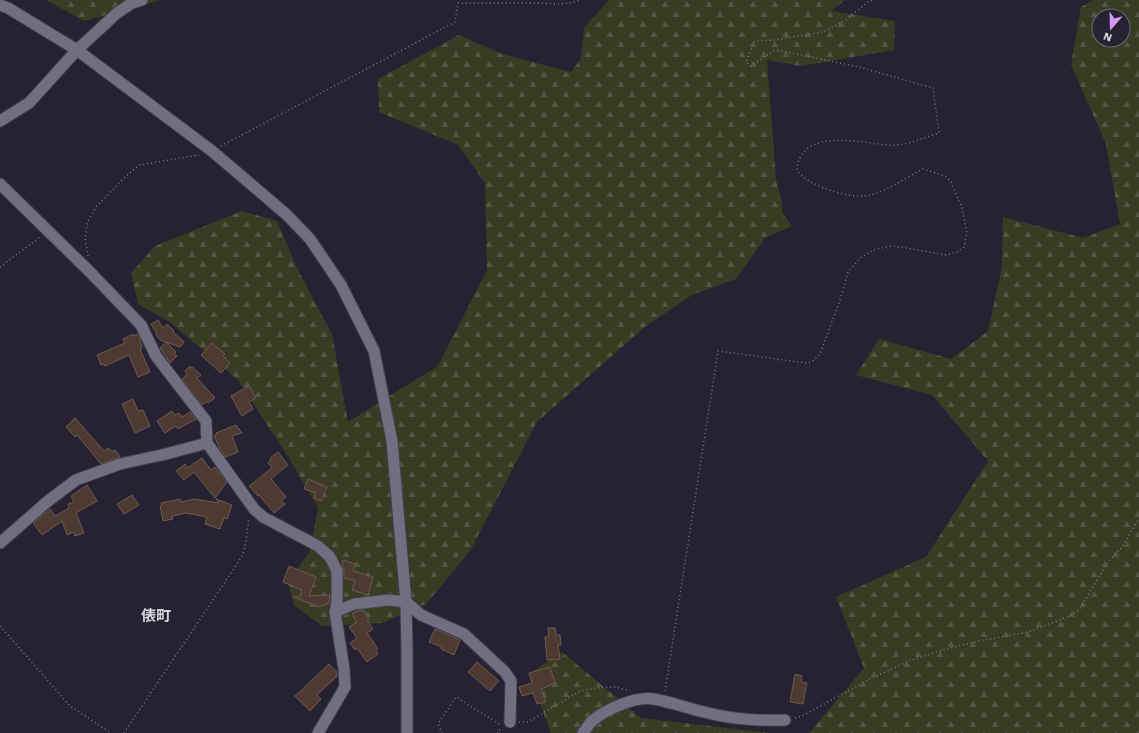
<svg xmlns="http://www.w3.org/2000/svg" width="1139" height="733" viewBox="0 0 1139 733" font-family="'Work Sans','Noto Sans JP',sans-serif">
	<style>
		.forest { fill: url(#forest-firs); fill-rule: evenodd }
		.building { fill: #4d3b32; stroke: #6d5a50 }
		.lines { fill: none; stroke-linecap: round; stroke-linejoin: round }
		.minor-casing { stroke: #423f4c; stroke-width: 13 }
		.path { stroke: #7c7986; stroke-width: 1.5; stroke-dasharray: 1 3; stroke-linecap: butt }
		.minor { stroke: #726e81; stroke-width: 11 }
		.labels { text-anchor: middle; stroke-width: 4; stroke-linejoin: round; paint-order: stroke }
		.quarter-label { font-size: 15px; font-weight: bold; fill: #d5d3dd; stroke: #262232 }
	</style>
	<defs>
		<pattern id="forest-firs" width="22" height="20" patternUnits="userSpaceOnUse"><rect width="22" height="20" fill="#393b23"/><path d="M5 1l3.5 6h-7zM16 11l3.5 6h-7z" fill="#555642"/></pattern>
	</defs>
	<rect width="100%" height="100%" fill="#262232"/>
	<!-- forest -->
	<path class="forest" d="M46,0H161L84,21Z
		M609,0H845L831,11L895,21L894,50L801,66L767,60L776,180L782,201L783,214L792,226L765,238L736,279L692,295L646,326L537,422L470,551L426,604L383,623L322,626L294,605L288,582L310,551L318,508L289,458L237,379L171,323L138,304L131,273L155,246L242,211L277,221L296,266L332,334L348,422L438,366L487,270L485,183L458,145L379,112L378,79L459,35L502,54L571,72L581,58L584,28Z
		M1093,0H1139V733H809L864,668L836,597L926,557L988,461L932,395L856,375L879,339L951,359L988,331L1002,267L1003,217L1083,238L1120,224L1106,144L1071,65L1081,7ZM1099,16H1123V40H1099Z
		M562,652L641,718L771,733H551L529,674Z"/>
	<!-- building -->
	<path class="building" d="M158,320L163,328L167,324L174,331L173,332L184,342L180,347L160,340L156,335L157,334L151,324Z
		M133,334L134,336L138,334L140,338L142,348L140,349L150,372L138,377L129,355L105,366L104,364L101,365L97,355L125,343L123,339Z
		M166,342L176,352L174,354L177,356L170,363L160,348Z
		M212,343L225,354L223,356L230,363L221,373L201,355Z
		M189,367H192L201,375L197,378L215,398L208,403L207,401L202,405L182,379L187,374L185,371Z
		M249,386L256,398L249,402L253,409L242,416L231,396Z
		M133,399L138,411L143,410L150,426L135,433L122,404Z
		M172,411L175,415L179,413L182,417L190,412L196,419L178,429L176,426L165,433L157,421Z
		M75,418L104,451L109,448L112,452L115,450L120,457L101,464L77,435L75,437L66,427Z
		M236,425L242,433L232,436L238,452L225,457L219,447L214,436L216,435V433Z
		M278,452L288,465L271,479L286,497L281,500L285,504L274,513L259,495L258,496L249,486L272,468L268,463L271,460L270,458Z
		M202,458L211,470L215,467L227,482L215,498L194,472L184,480L176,471L185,464L187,468Z
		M308,479L327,487L321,501L314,498L316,493L304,489Z
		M87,485L97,501L76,513L84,533L75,536L73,532L67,535L62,521L42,535L33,523L50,509L55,516L69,508L68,504L74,502L71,496Z
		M132,495L139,505L124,514L117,504Z
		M180,499L181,502L194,499L219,503L216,499L232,505L227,519L224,518L220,529L205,524L207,517L186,513L172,516L173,519L163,521L160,506H162L161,503Z
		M343,560L355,564L353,571L373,577L368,595L352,590L355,581L344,578V571L342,564Z
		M289,566L316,577L309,596L330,595L329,603L319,607L293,597H300L302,590L283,582Z
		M363,610L369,619L367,620L373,629L367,633L378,649L376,651L378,654L367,662L357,648L355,650L350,643L357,638L349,627L357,622L352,614L357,611Z
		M548,628H555L556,635H560L561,645H558L560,659L547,660L545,637L549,636Z
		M435,629L460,640L454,655L441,649L442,647L429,642Z
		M477,662L499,681L490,691L468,672Z
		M329,664L337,672V676L317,695L321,699L310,711L295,696Z
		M550,667L555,683L541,689L546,702L537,704L533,693L522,696L519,687L532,683L529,673Z
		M795,674L802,676L801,682L807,683L803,704L790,702Z"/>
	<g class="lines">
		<!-- minor casing -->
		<g class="minor-casing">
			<path id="minor" d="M0,5L8,8L77,50L212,151L287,215L310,239L341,285L374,351L392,441L406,602L407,651V733
				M0,121L29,103L77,50L117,13L132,3L142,0
				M0,184L90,272L141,325L156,356L206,421L207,443L254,509L263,517L318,546L330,557L337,571V601L335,612L344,669L345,687L318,733
				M0,543L48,501L76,480L120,464L166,454L207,443
				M335,612L354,604L389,600L406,602L421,615L464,634L505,672L511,681L510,722
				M583,733C586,729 589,724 592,721C606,709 636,696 654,699C671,702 687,708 704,712C730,719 758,721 785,720"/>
		</g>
		<!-- path -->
		<path class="path" d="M221,146L455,22L458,3C483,4 509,2 535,3C550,3 565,6 580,0
			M88,256L85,237L88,221L97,206L124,178L139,165L199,155
			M0,267L40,237
			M0,626L70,706L111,733
			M665,691L718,351L806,363L812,362L820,354L841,297L848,272L860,258L873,250L891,246L907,248L946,255L957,252L964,247L967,233L962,208L951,182L945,176L923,169C904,178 886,193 865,196C849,198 807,186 798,171C796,168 798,164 799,160C801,154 808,147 813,145C833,137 856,141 877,144C882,144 889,146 895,145C910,144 924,138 939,133L933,88L859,67L787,52L775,50L751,66L746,62L755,41L774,40L823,32L846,20L869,1L874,0
			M795,718L802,716L868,680L909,661L946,649L979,641L1028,632L1067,617L1079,610L1108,562L1122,547L1139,518
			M519,722H528L580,691L602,687H615L630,691
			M124,733L243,555L246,541L249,518
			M442,733L438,724L456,697L499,724
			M498,733L497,732L502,728"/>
		<!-- minor -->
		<use href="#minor" class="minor"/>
	</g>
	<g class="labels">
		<!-- quarter labels -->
		<g class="quarter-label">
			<text x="156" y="621">俵町</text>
		</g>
	</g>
	<!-- north arrow -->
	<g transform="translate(1111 28) rotate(200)"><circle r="19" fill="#262232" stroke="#6c6976"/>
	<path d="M0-3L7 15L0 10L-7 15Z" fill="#d89af8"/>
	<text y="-6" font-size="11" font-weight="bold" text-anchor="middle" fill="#d5d3dd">N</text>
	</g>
</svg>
